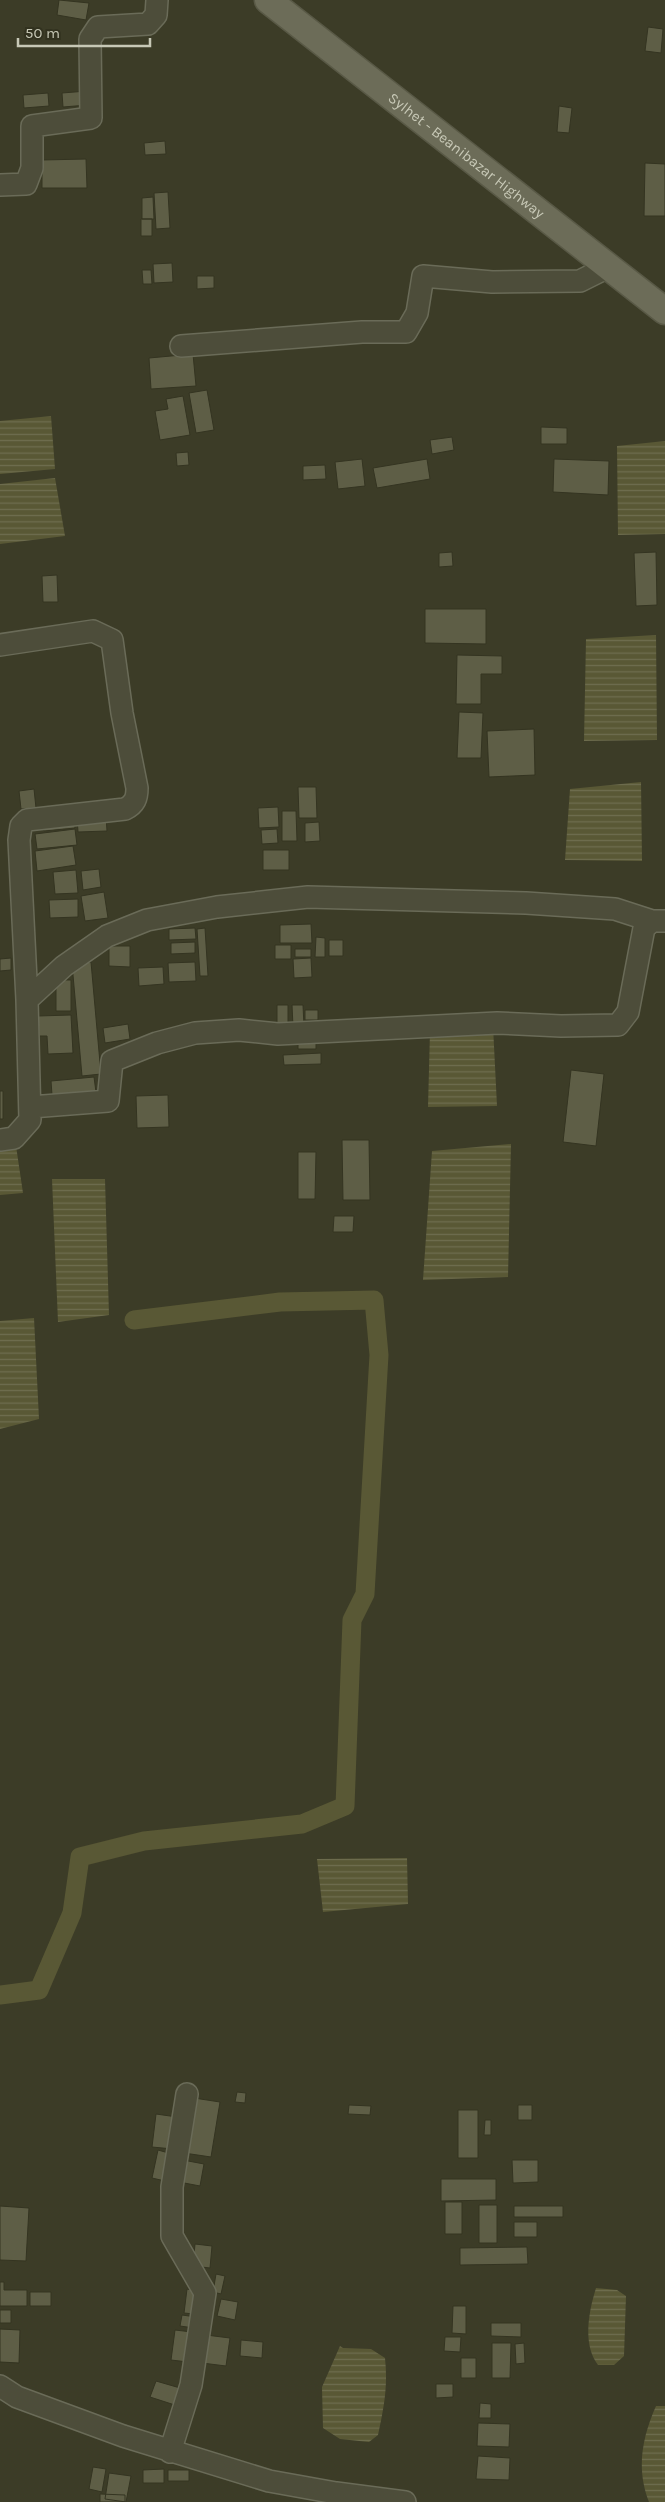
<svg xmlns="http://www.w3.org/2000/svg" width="665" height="2502" viewBox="0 0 665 2502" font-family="Karla,sans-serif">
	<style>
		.water { fill: url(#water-rules) }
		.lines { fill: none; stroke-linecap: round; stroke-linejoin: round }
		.canal { stroke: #595835; stroke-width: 19 }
		.building { fill: #5e5e46; stroke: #343421 }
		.minor-casing { stroke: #6a6b58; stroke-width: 24 }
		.major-casing { stroke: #595946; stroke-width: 29 }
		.minor { stroke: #4d4d3a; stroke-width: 21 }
		.major { stroke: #6c6c58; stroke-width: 26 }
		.labels { text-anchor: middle; stroke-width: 5; stroke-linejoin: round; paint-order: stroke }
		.street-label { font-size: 15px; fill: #c7c8b6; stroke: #32321f }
	</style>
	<defs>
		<pattern id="water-rules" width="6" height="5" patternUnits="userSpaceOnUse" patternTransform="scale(1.25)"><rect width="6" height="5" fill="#595835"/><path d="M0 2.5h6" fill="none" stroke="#6f6e50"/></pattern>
	</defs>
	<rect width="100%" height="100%" fill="#3c3c27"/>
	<!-- water -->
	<path class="water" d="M51,416L55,469L0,474V421Z
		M665,441V534L618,535L617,446Z
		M55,478L65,536L0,544V484Z
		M656,635L657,740L584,741L586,639Z
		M641,782L642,861L565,860L570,789Z
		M493,1026L497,1106L428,1107L430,1031Z
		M511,1144L508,1277L423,1280L432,1151Z
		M16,1146L23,1193L0,1195V1148Z
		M52,1179H105L109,1315L58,1322Z
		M34,1318L39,1419L0,1429V1321Z
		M407,1858L408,1904L323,1912L317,1859Z
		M596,2288L617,2290L626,2296L624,2356L614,2365H598C582,2344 589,2311 596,2288Z
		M340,2346L343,2348L371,2349L385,2358C388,2386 384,2407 378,2435L369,2442L340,2439L323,2428L322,2387Z
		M656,2406H665V2502H649C636,2469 642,2438 656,2406Z"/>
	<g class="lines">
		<!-- canal -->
		<path class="canal" d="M0,1995L39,1990L72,1913L80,1857L144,1841L302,1824L345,1806L352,1620L365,1594L379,1355L374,1300L280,1302L134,1320"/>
	</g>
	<!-- building -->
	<path class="building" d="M59,0L89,3L86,20L57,15Z
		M648,27L663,29L661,53L645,51Z
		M87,91L88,105L63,107L62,93Z
		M48,93L49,106L24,108L23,95Z
		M559,106L572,108L569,133L557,132Z
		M165,141L166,154L145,155L144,143Z
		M86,159L87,188H42V160Z
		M645,163L665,164V216H644Z
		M168,192L170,228L156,229L154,193Z
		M153,197L154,219H142V198Z
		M141,219H152V236H141Z
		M172,263L173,282L154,283L153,264Z
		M142,270H151L152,284H143Z
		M197,276H214V288L197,289Z
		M193,354L196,386L151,389L149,358Z
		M207,390L214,430L196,433L189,393Z
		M183,396L190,435L160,440L155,411L168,409L166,399Z
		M541,427L567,428V444H541Z
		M452,437L454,450L432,454L430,440Z
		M188,452L189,465L177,466L176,453Z
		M362,459L365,486L338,489L335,462Z
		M427,459L430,479L377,488L373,468Z
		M554,459L609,461L608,495L553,492Z
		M325,465L326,479L303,480V466Z
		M452,552L453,566L439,567V553Z
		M656,552L657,605L636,606L634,553Z
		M57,575L58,602H43L42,576Z
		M425,609H486V644L425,643Z
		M457,655L502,656V674H481V704H456Z
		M459,712L483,713L481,758H457Z
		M534,729L535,775L489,777L487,731Z
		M298,787H316L317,818H299Z
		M34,789L36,808L21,809L19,791Z
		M278,807L279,827L259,828L258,808Z
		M282,811H296L297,841H282Z
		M106,815L107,831L78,832L77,817Z
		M74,818L75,828L44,831L43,821Z
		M319,822L320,841L305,842V823Z
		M75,829L77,845L37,849L35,834Z
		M277,829L278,843L262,844L261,830Z
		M73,846L76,865L37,871L35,851Z
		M263,850H289V870H263Z
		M99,869L101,887L83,890L81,871Z
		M76,870L78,893L55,894L53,872Z
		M104,892L108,918L85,921L81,896Z
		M78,899V917L50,918L49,900Z
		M311,924L312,943H280V925Z
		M195,928L196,939L169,940V929Z
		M205,928L208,976H200L197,929Z
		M316,937L325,938V957H315Z
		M329,940H343V956H329Z
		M195,942V953L171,954V943Z
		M275,945H291V959H275Z
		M109,946H130V967L109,966Z
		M295,949H311V957H295Z
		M11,958V970L0,971V959Z
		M311,958L312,977L294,978L293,959Z
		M91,962L101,1074L82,1076L72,964Z
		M195,962L196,981L169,982L168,963Z
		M163,967L164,984L139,986L138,968Z
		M56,980H71V1011H56Z
		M277,1005H288V1028H277Z
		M292,1005H303L304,1026L293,1027Z
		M305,1010H318V1020H305Z
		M71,1015L73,1053L48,1054L47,1036H39L38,1016Z
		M128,1024L130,1039L105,1043L103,1028Z
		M298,1036H316V1049H298Z
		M321,1053V1064L284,1065L283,1055Z
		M571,1070L604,1074L596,1146L563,1142Z
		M94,1077L96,1092L52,1095L51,1081Z
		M0,1091H3V1119H0Z
		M168,1095L169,1127L137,1128L136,1096Z
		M342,1140H369L370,1200H343Z
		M298,1152H316L315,1199H298Z
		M334,1216H354L353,1232H333Z
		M237,2092L246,2093L245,2103L235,2102Z
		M194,2098L220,2102L211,2157L184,2153Z
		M349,2105L371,2106L370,2115L348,2114Z
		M518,2105H532V2120H518Z
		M458,2110H478V2158H458Z
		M156,2114L177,2117L173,2149L152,2147Z
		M485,2120H491V2135H484Z
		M158,2150L172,2154L165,2181L152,2178Z
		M183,2160L204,2164L200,2186L179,2182Z
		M512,2160H538V2182L513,2183Z
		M441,2179H496V2200L441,2201Z
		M445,2202H462V2234H445Z
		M479,2205H497V2243H479Z
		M0,2206L29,2208L26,2261L0,2260Z
		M514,2206H563V2217H514Z
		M514,2222H537V2237H514Z
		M195,2244L212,2246L210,2268L193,2266Z
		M527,2247L528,2264L460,2265V2248Z
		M216,2274L225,2276L221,2294L213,2292Z
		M0,2282H4V2290H27V2306H0Z
		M187,2289L197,2291L194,2314L184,2313Z
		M30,2292H51V2306H30Z
		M221,2299L238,2302L235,2320L217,2316Z
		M453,2306H466V2334L452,2333Z
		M0,2310H11V2323H0Z
		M182,2315L196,2317L194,2328L180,2326Z
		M491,2323H521V2337L491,2336Z
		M0,2329L20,2330L19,2363L0,2362Z
		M175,2330L192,2332L188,2362L171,2360Z
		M206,2335L230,2338L226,2366L202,2363Z
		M445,2337H461L460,2352L444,2351Z
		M241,2340L263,2342L262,2358L240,2356Z
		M492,2343H511L510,2378H492Z
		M524,2343L525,2363L516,2364L515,2344Z
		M461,2358H476V2378H461Z
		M156,2381L187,2390L181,2407L150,2397Z
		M436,2384H453V2397L436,2398Z
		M480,2403L491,2404V2418H479Z
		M478,2423L510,2424L509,2447L477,2446Z
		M478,2456L510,2458L509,2480L476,2479Z
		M93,2467L106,2469L102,2492L89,2489Z
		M164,2469V2483H143V2470Z
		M168,2470H189V2481H168Z
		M109,2473L131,2476L126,2502L105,2499Z
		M100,2494L125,2495V2502H100Z"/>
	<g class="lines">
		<!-- minor casing -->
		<g class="minor-casing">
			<path id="minor" d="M0,185L26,184L32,168V126L91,118L90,39L98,27L148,24L156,15L157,0
				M181,346L362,332H406L417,313L423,276L492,282L580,281L610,266
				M0,645L93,631L112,640L122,713L137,788C137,798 135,804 125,809L27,820L21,826L19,840L27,1000L30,1120L14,1138L0,1140
				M27,1000L64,966L107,936L147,920L217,907L308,897L526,903L615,909L652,921
				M31,1107L108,1101L112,1061L157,1043L195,1033L239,1030L278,1034L497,1023L561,1026L618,1025L628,1012L644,928L652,921H665
				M0,2386L17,2397L123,2436L269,2481L336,2493L405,2502
				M170,2452L191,2385L205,2293L172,2236V2187L187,2094"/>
		</g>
		<!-- major casing -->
		<g class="major-casing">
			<g id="major">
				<path id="s1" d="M268,0L665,311"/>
			</g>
		</g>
		<!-- minor -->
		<use href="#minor" class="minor"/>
		<!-- major -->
		<use href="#major" class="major"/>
	</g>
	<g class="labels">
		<!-- street labels -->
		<g class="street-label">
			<text dy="5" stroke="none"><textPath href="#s1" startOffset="252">Sylhet - Beanibazar Highway</textPath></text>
		</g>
	</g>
	<!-- scale -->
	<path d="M18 38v8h132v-8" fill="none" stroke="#c7c8b6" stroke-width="2.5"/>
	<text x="25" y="38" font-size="15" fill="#c7c8b6" stroke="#32321f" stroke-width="4" paint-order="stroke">50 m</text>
</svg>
